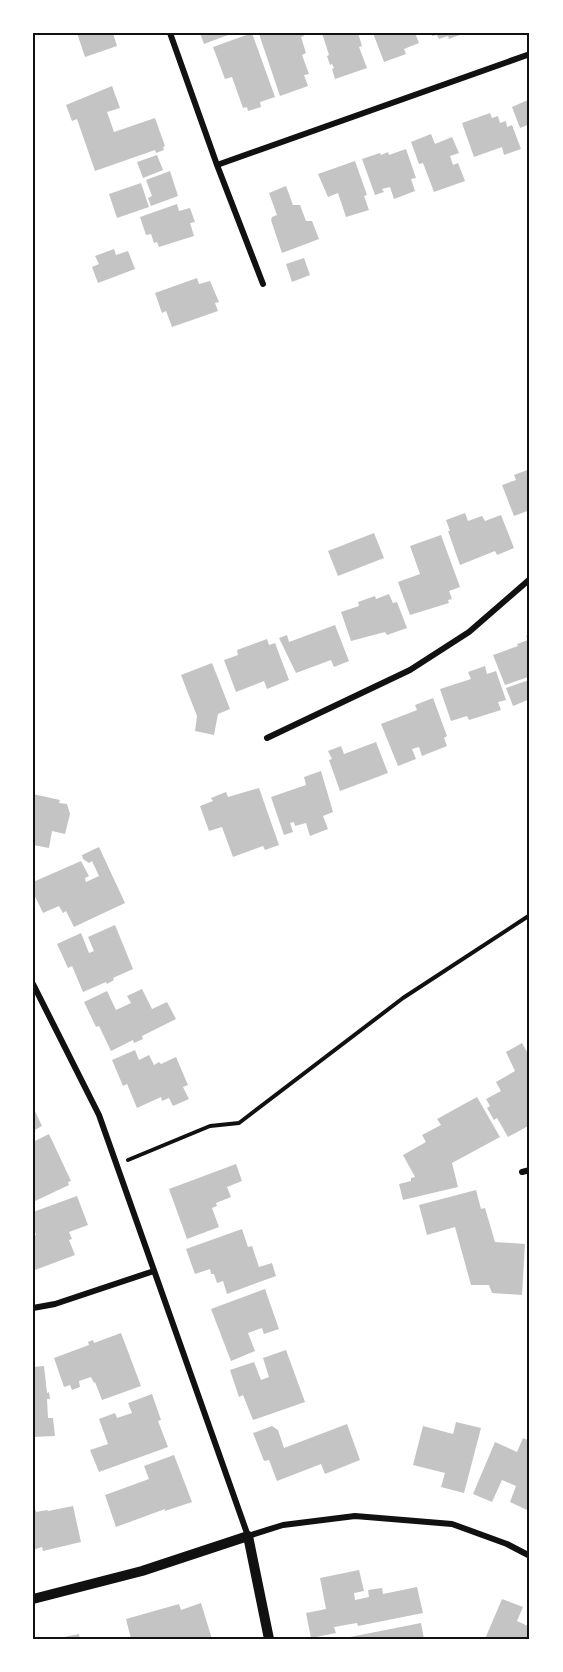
<svg xmlns="http://www.w3.org/2000/svg" width="563" height="1672" viewBox="0 0 563 1672" font-family="Figtree,sans-serif">
	<style>
		.building { fill: #c4c4c4 }
		.lines { fill: none; stroke-linecap: round; stroke-linejoin: round }
		.path { stroke: #111; stroke-width: 4 }
		.minor { stroke: #111; stroke-width: 6 }
		.tertiary { stroke: #111; stroke-width: 10 }
		.neatline { fill: none; stroke: #111; stroke-width: 2 }
	</style>
	<rect width="100%" height="100%" fill="#fff"/>
	<!-- building -->
	<path class="building" d="M77,33H113L117,46L85,57Z
		M200,33H227L228,35L204,44Z
		M252,33L275,97L260,102L261,107L248,111L247,107L243,108L232,77L225,79L213,47Z
		M302,33L304,36L301,37L306,53L302,55L309,74L304,75L308,86L280,96L259,34Z
		M322,33H358L362,46L359,47L367,68L335,79L332,69L334,68L332,64L330,65L327,56L329,55Z
		M373,33H415L419,43L404,49L406,54L384,62Z
		M431,33H465L449,39L448,36L439,39L437,35L432,36Z
		M112,86L120,108L107,112L114,132L155,118L165,146L163,147L164,150L156,153L155,150L95,171L77,119L72,121L66,105Z
		M530,99V124L520,128L512,107Z
		M490,113L492,118L498,116L500,123L506,121L507,127L512,125L521,149L504,155L502,147L474,157L462,123Z
		M431,134L435,144L452,137L459,153L450,156L453,165L458,163L465,181L434,192L423,163L419,164L411,142Z
		M406,149L416,178L411,179L415,191L394,199L390,187L382,189L384,192L375,195L362,159L380,153L381,155L388,152L389,155Z
		M157,155L163,170L143,178L137,162Z
		M355,161L367,195L364,196L369,210L346,217L338,193L328,197L318,174Z
		M170,171L178,196L151,206L148,198L152,196L146,180Z
		M141,183L149,207L117,218L109,194Z
		M286,186L293,205H300L306,221H312L319,239L282,253L271,220L272,217L277,215L269,193Z
		M177,204L179,211L190,208L195,222L190,223L194,236L159,247L157,242L154,243L151,234L146,235L140,217Z
		M114,249L116,255L128,251L135,269L98,283L92,267L99,264L95,256Z
		M304,258L310,275L292,282L286,264Z
		M197,278L199,284L210,281L219,302L215,303L218,311L172,327L166,311L162,313L155,293Z
		M530,469V510L514,516L502,485L516,480L514,475Z
		M465,513L468,521L482,516L485,521L501,515L514,548L497,555L495,551L460,565L448,531H450L446,520Z
		M374,533L384,558L338,576L328,551Z
		M441,535L460,587L449,591L452,599L448,600L449,603L410,615L398,582L420,574L410,546Z
		M389,594L393,603L397,602L407,628L387,635L385,632L351,641L341,612L359,606L358,602L375,596L376,599Z
		M335,625L349,661L334,667L331,660L296,673L279,638L287,635L289,642Z
		M530,634V699L513,706L506,688L529,680L528,677L505,685L493,655L518,646L517,644L528,640L526,636Z
		M267,639L269,645L275,643L289,680L267,689L264,681L236,692L224,660L238,655L237,650Z
		M212,663L230,709L218,714L214,735L195,731L197,716L181,675Z
		M485,666L487,674L496,671L506,700L498,702L501,710L469,720L467,716L451,721L440,689L471,679L468,672Z
		M433,698L447,736L444,738L447,746L422,756L419,747L412,749L416,759L398,766L381,724L417,710L415,705Z
		M376,742L388,773L340,791L329,760L332,759L328,751L341,746L344,754Z
		M321,771L333,812L323,816L328,829L310,836L306,823L295,826L294,822L290,823L293,832L284,835L271,797L306,785L304,777Z
		M259,788L279,845L265,850L263,846L233,857L222,827L209,831L200,806L213,801L211,798L226,792L228,797Z
		M33,794L60,800L59,803L67,804L70,814L65,834L52,831L49,848L33,845Z
		M99,847L125,903L74,927L66,911L63,913L59,906L43,913L33,892V882L81,861L89,876L85,878L86,882L99,876L92,861L89,863L83,859L82,855Z
		M115,925L133,969L113,978L114,980L107,984L106,982L83,992L72,966L68,968L57,944L81,933L89,953L94,951L88,937Z
		M142,989L152,1009L167,1002L176,1019L142,1036L143,1039L134,1043L133,1040L111,1051L99,1026L96,1027L84,1002L107,991L116,1010L131,1003L127,996Z
		M522,1043L530,1057V1125L508,1137L497,1118L494,1120L487,1108L490,1106L486,1099L501,1091L496,1082L515,1071L506,1052Z
		M135,1050L139,1060L149,1055L154,1065L159,1062L161,1064L176,1057L188,1085L183,1087L189,1099L173,1106L169,1098L162,1101L161,1097L137,1108L127,1084L123,1086L112,1060Z
		M477,1097L500,1137L452,1163L458,1187L403,1200L399,1184L411,1181V1178L415,1177L403,1155L426,1142L422,1135L441,1125L437,1119Z
		M33,1107L42,1126L33,1131Z
		M49,1134L71,1181L68,1182L69,1185L33,1202V1164L35,1163L33,1142Z
		M236,1164L242,1181L227,1187L231,1197L216,1203L217,1206L212,1208L219,1227L187,1239L169,1189Z
		M476,1190L481,1209L485,1208L495,1242L525,1244L522,1295L492,1293L489,1285H471L455,1227L427,1235L419,1205Z
		M77,1196L88,1225L69,1232L72,1239L69,1240L75,1255L35,1270L33,1264V1236L36,1235L33,1226V1212Z
		M242,1229L248,1247L252,1246L259,1267L272,1263L276,1276L227,1294L223,1281L217,1283L214,1274H211L210,1269L195,1274L186,1249Z
		M265,1289L279,1329L264,1334L262,1328L248,1333L255,1351L231,1361L211,1309Z
		M121,1333L141,1386L102,1400L95,1382L94,1383L91,1377L79,1381L80,1387L72,1390L70,1385L64,1387L54,1358L89,1345L88,1342L93,1340L94,1343Z
		M286,1350L305,1402L253,1420L243,1395L239,1397L230,1370L254,1362L261,1380L269,1377L263,1358Z
		M44,1366L47,1393L49,1392L50,1399H47L48,1418H53L55,1436L33,1437V1367Z
		M152,1394L161,1420L158,1421L168,1447L99,1472L90,1450L108,1444L99,1419L115,1413L117,1418L132,1413L128,1403Z
		M456,1422L481,1428L464,1493L441,1487L445,1473L413,1465L423,1426L453,1434Z
		M347,1424L360,1460L325,1474L321,1464L277,1481L269,1460L264,1461L253,1433L272,1426L278,1430L284,1448Z
		M523,1438L530,1441V1502L527,1510L510,1502L516,1486L502,1480L492,1502L473,1494L495,1442L517,1452Z
		M174,1455L192,1502L165,1511V1509L116,1527L105,1495L149,1479L144,1466Z
		M73,1506L81,1542L43,1551L42,1547L33,1550V1510L35,1509L36,1512L47,1510L48,1511Z
		M359,1570L364,1591L354,1593L355,1600L369,1597L368,1590L382,1588L383,1594L417,1587L423,1613L358,1626L357,1623L334,1627L336,1633L311,1638L306,1613L326,1609L320,1578Z
		M502,1599L523,1607L517,1621L530,1627V1639H485Z
		M201,1603L212,1639H131L126,1619L179,1604L181,1610Z
		M421,1623L424,1639H345V1638Z
		M79,1634L80,1639H59V1638Z"/>
	<g class="lines">
		<!-- path -->
		<path class="path" d="M128,1160L210,1126L239,1123L403,998L530,915"/>
		<!-- minor -->
		<path class="minor" d="M170,33L217,165L263,284
			M217,165L530,54
			M267,738L410,670L469,632L530,579
			M33,984L99,1115L248,1536L283,1525L355,1516L452,1524L507,1544L530,1556
			M522,1172L530,1170
			M33,1308L55,1304L154,1271"/>
		<!-- tertiary -->
		<path class="tertiary" d="M33,1599L142,1571L248,1536L269,1639"/>
	</g>
	<!-- border -->
	<rect width="563" height="1672" fill="none" stroke="#ffffff" stroke-width="69"/>
	<rect x="34" y="34" width="494" height="1604" class="neatline"/>
</svg>
